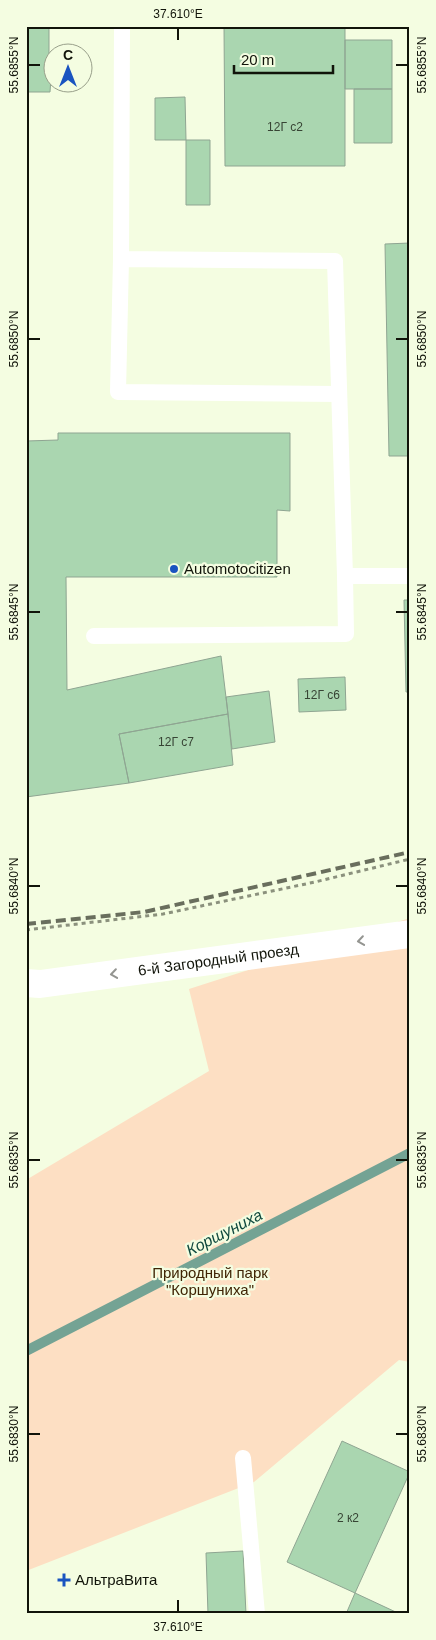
<svg xmlns="http://www.w3.org/2000/svg" width="436" height="1640" viewBox="0 0 436 1640" font-family="Arial,sans-serif">
	<style>
		.green { fill: #fddfc3 }
		.lines { fill: none; stroke-linecap: round; stroke-linejoin: round }
		.stream { stroke: #74a394; stroke-width: 10 }
		.building { fill: #aad6b0; stroke: #8fa592 }
		.path { stroke: #8b917d; stroke-width: 3; stroke-dasharray: 4 4; stroke-linecap: butt }
		.service { stroke: #fff; stroke-width: 16 }
		.tertiary { stroke: #fff; stroke-width: 28 }
		.rail { stroke: #696e5d; stroke-width: 4; stroke-dasharray: 10 5; stroke-linecap: butt }
		.oneway { stroke: #949591 }
		.ticks { fill: none; stroke: #11140a; stroke-width: 2 }
		.poi-dot { fill: #1a54c0; stroke: #f4fde1; stroke-width: 2 }
		.labels { text-anchor: middle; stroke-width: 4.5; stroke-linejoin: round; paint-order: stroke }
		.number-label { font-size: 12px; fill: #374434 }
		.poi-label { font-size: 15px; fill: #11140a; stroke: #f4fde1; text-anchor: start }
		.street-label { font-size: 15px; fill: #11140a; stroke: #f4fde1 }
		.park-label { font-size: 15px; fill: #3f2404; stroke: #f4fde1 }
		.water-label { font-size: 16px; font-style: italic; fill: #10493e; stroke: #f4fde1 }
		.neatline { fill: none; stroke: #11140a; stroke-width: 2 }
		.ticks-label { font-size: 12px; text-anchor: middle; fill: #11140a }
	</style>
	<rect width="100%" height="100%" fill="#f4fde1"/>
	<!-- green -->
	<path class="green" d="M410,918V1362L399,1360L254,1482L26,1571V1180L209,1071L189,989Z"/>
	<g class="lines">
		<!-- stream -->
		<path class="stream" d="M26,1351L410,1153"/>
	</g>
	<!-- building -->
	<path class="building" d="M26,26H49V63H52L50,92H26Z
		M224,26H345V166H225Z
		M345,40H392V89H345Z
		M354,89H392V143H354Z
		M185,97L186,140H155V98Z
		M186,140H210V205H186Z
		M410,243V456H389L385,244Z
		M58,433H290V511L277,510V577H66L67,690L221,656L228,714L119,734L129,783L26,797V441L58,440Z
		M404,600H410V692H406Z
		M345,677L346,710L299,712L298,679Z
		M269,691L275,742L232,749L226,697Z
		M228,714L233,765L129,783L119,734Z
		M342,1441L410,1472L355,1593L287,1562Z
		M243,1551L246,1614H208L206,1553Z
		M355,1593L400,1614H346Z"/>
	<g class="lines">
		<!-- path -->
		<path class="path" d="M26,930L163,914L315,882L410,859
			M409,1389H410"/>
		<!-- service -->
		<path class="service" d="M122,26L121,259L335,261L345,576H410
			M121,259L118,392L339,394
			M94,636L346,634L345,576
			M243,1458L257,1614"/>
		<!-- tertiary -->
		<path class="tertiary" id="s1" d="M26,983L40,984L410,934"/>
		<!-- rail -->
		<path class="rail" d="M26,924L144,912L410,852"/>
	</g>
	<!-- one-way arrows -->
	<defs><path id="oneway-chevron" d="M-2-3.5L2.5 0L-2 3.5" fill="none" stroke-width="1.6" stroke-linecap="round" stroke-linejoin="round" transform="scale(1.25)"/></defs>
	<g class="oneway">
		<use href="#oneway-chevron" transform="translate(361 941) rotate(172)"/>
		<use href="#oneway-chevron" transform="translate(114 974) rotate(172)"/>
	</g>
	<!-- ticks -->
	<path class="ticks" d="M178,28V40M28,65H40M396,65H408M28,339H40M396,339H408M28,612H40M396,612H408M28,886H40M396,886H408M28,1160H40M396,1160H408M28,1434H40M396,1434H408M178,1600V1612"/>
	<!-- markers -->
	<g class="poi-dot">
		<circle cx="174" cy="569" r="5"/>
		<path d="M61.5 1572.5h5v5h5v5h-5v5h-5v-5h-5v-5h5z"/>
	</g>
	<g class="labels">
		<!-- number labels -->
		<g class="number-label">
			<text x="285" y="131">12Г с2</text>
			<text x="322" y="699">12Г с6</text>
			<text x="176" y="746">12Г с7</text>
			<text x="348" y="1522">2 к2</text>
		</g>
		<!-- poi labels -->
		<g class="poi-label">
			<text x="184" y="574">Automotocitizen</text>
			<text x="75" y="1585">АльтраВита</text>
		</g>
		<!-- street labels -->
		<g class="street-label">
			<text dy="5" stroke="none"><textPath href="#s1" startOffset="194">6-й Загородный проезд</textPath></text>
		</g>
		<!-- park labels -->
		<g class="park-label">
			<text x="210" y="1278">Природный парк<tspan x="210" dy="17">"Коршуниха"</tspan></text>
		</g>
		<!-- water labels -->
		<g class="water-label">
			<text transform="translate(224 1232) rotate(-27)" y="6">Коршуниха</text>
		</g>
	</g>
	<!-- border -->
	<rect width="436" height="1640" fill="none" stroke="#f4fde1" stroke-width="55"/>
	<!-- north arrow -->
	<g transform="translate(68 68)"><circle r="24" fill="#f4fde1" stroke="#99a08b"/>
	<path d="M0-4L9 19L0 12L-9 19Z" fill="#1a54c0"/>
	<text y="-8" font-size="14" font-weight="bold" text-anchor="middle" fill="#11140a">С</text>
	</g>
	<!-- scale -->
	<path d="M234 65v8h99v-8" fill="none" stroke="#11140a" stroke-width="2.5"/>
	<text x="241" y="65" font-size="15" fill="#11140a" stroke="#f4fde1" stroke-width="4" paint-order="stroke">20 m</text>
	<rect x="28" y="28" width="380" height="1584" class="neatline"/>
	<g class="ticks-label">
		<text x="178" y="18">37.610°E</text>
		<text transform="translate(14 65) rotate(-90)" y="4">55.6855°N</text>
		<text transform="translate(422 65) rotate(-90)" y="4">55.6855°N</text>
		<text transform="translate(14 339) rotate(-90)" y="4">55.6850°N</text>
		<text transform="translate(422 339) rotate(-90)" y="4">55.6850°N</text>
		<text transform="translate(14 612) rotate(-90)" y="4">55.6845°N</text>
		<text transform="translate(422 612) rotate(-90)" y="4">55.6845°N</text>
		<text transform="translate(14 886) rotate(-90)" y="4">55.6840°N</text>
		<text transform="translate(422 886) rotate(-90)" y="4">55.6840°N</text>
		<text transform="translate(14 1160) rotate(-90)" y="4">55.6835°N</text>
		<text transform="translate(422 1160) rotate(-90)" y="4">55.6835°N</text>
		<text transform="translate(14 1434) rotate(-90)" y="4">55.6830°N</text>
		<text transform="translate(422 1434) rotate(-90)" y="4">55.6830°N</text>
		<text x="178" y="1631">37.610°E</text>
	</g>
</svg>
